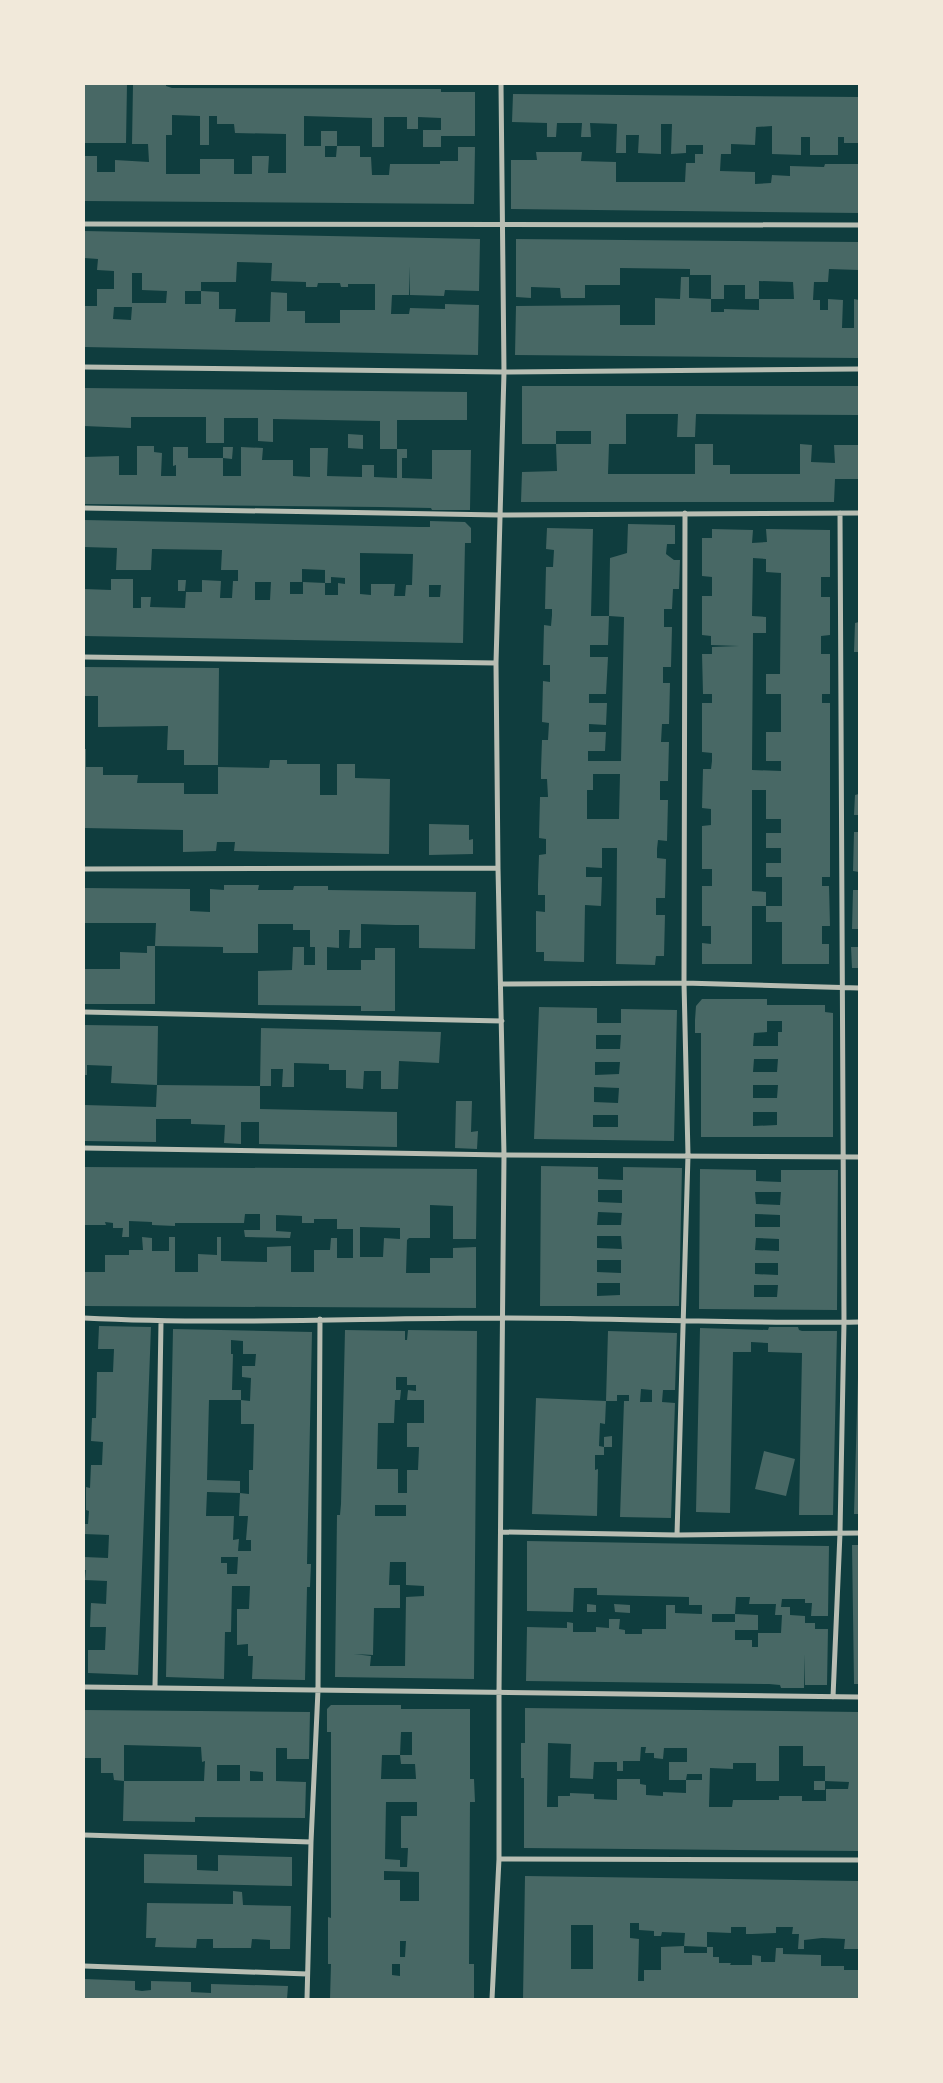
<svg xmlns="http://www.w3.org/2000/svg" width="943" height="2083" viewBox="0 0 943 2083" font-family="'Libre Baskerville',serif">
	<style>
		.building { fill: #486865; fill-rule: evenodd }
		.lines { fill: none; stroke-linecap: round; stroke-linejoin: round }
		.minor { stroke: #b8beb3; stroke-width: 5 }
	</style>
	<rect width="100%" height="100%" fill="#0f3d3e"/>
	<!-- building -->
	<path class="building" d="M84,84H127L126,143H84Z
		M133,84H166V86L172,88L441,89V92H475V136H441V147H423V130H441V118L418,117V129H407V117H384V147H372V118L304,116V146H321V131H337V146H325V157H336L337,146H360V157H371L372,175H389L390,164H440V161H458V147H475L474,204L84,201V156H97V172H115V160L149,162L148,144H132ZM172,115L200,116V145H209V116H217V124H234L235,133L286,134V173H268L269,156H252V174H234V159H200V174H166V135H172Z
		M513,94L859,97V143H844V137H838V155H810V137H801V155L772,154V126L756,127L755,145L731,144V154H721L720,171L755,172V184L771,183L772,175L790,176V166L824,167L825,164H859V213L511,209V160H537L536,152H582L581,161L616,162V182H685L686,163H695V154H703V145H686V153L671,154L672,124H661V154L638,153L639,135H626V153H616L617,124L590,123L591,137H581L582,123H557L556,137H547V123L512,122Z
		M84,231L480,239L479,291L445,290L444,296L410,295V266L409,295H392L391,314H409L410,308L445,309V304L479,305L478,355L84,347V306H97V289H114V271L97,270L98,259L84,258ZM237,262L272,263L271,281L306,282V287H317L318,283H340L341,287H348V284H375V310H340V323H305V311H287V293L271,292L270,322H235L236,309H219V292L201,291V304H185V291H201V282H236ZM132,273H142V290L167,291L166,303H132ZM114,307H132L131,320L113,319Z
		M516,239L859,242V270L829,269L828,282H814L813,300H820V310H828V299L843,300L842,328H854V299L859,300V358L515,355L516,306L620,305V325H655V298L680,299L681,277H689V298L711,299V275H690V269L620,268V285H585V298H561L560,288L531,287V298L516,297ZM759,281L793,282L794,299H759ZM724,285H745V299H759V310L724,309V312H711V299H724Z
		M522,386H859V415L696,414L695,437H677L678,414H626V444H609L608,474H695V444H713V465H730V474H800V444L812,445L811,462L835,463L834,445H859V479H835L834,502H521L522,472L557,471L556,444H591V431H556V444H522Z
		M84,388L467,392V420H397V449H380V421L273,419V442L258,441V418H224V443H206V417H131V428L84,426Z
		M348,434L363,435V449L348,448Z
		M137,446H154V452L162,453L161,476H176V465L173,466V447H188V458H223V447H233L232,459L223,458V476H241V447L263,448L262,460H293V476L310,477V448H328L327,476L362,477V465H374V477L397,478V449H407V458H402V478L432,479V450H471L470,510H432L431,508L380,507L84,504V457L119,456V475H137Z
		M84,520L420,527H430V521L465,522L471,528V543H465L463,643L84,636V589L111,590V579H133V608H141V597H151L150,607L185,608L186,592H202V580L221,581L220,598H232L233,581H238V570H221L222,550L152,549L151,570H116L117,548L84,547ZM360,553L413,554L412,585H406L405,596H394L395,584H371V595L360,594ZM302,569L325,570V583H331V577L345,578V584L338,583V595H325V583L303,582V594H290V582H302ZM255,582H271L270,600H255ZM429,585H441L440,597H429Z
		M628,524L675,525V544H667L666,554L674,560H680L679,589H673L672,609H664V627H672L671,667H663V683H670L669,724H662L661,742H669L668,781H660V800H668L667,841L658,840L657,849V858L666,859L665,898H656V915H665L664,956H656L655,965L616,964L617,848H602V868L586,867V877H602L601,906L585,905L584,962L544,961V952H536V911L545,912V895H538V884L539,855L546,854V839L539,838L540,797H548L547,779H541V770L542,740H548L549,723L542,722L543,681L550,682V665H543L544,625L551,626L552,615V609H545L546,567H553L554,550L546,549L547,528L593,529L591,616H609L610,558L627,553ZM609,616L624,617L621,761H588V751H605L606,732H589V724L606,725L607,703H589V694H606L608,657H590V645H608ZM593,774H620L619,819H587V790H593Z
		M712,529L753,530L752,543L767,542L766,529L830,530V577H821V597H830V635L821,636V654H830V694H822V703H830V877H822V886H829L830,926H822V944H829V964H782V922H766V906H752V964H702V943L711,944V926H702V886H712V869H702V826L711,825V809L702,808L703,769H711L712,761V753L702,752V703H712V694H703L702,654H712V647L739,646L711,645V636L702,635V596H712V577L702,576V538H712ZM753,558L766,559V572L781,573L780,674H766V694H781V732H766V761H781V771L752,770L753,633H766V617L752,616ZM752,790H766V819H781V833H766V848H781V863H766V877H782V906H766V892L752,891Z
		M178,580H186L185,591H178Z
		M859,622V652H854L855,623Z
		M84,667L219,668L218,765H184V750H167L168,726L98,727V696H84Z
		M84,749H86V767H103V775H138L137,783H184V794H218V767L269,768L270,760H287V764H320V795H337V764H355V778L390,779L389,854L234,851L235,842H217L216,851L183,852V830L84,828Z
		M859,794V815H854L855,795Z
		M429,824L469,825V840L473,839V854L429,855Z
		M854,832H859V872L853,871Z
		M224,885H259L258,890H293L294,886H328V890L476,892L475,949L419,948V925H395L361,924V948H349L350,930H339V948L327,947V970H361V960H375V948H395V1011H361V1006L258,1005V971L292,970L293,947H304V965H315V947H310V930H293V924H258V953H223V947L155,946L156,923H84V888L190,889V911L210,912V889L224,890Z
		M853,890H859V929H852Z
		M147,946H155V1004H84V969H120V952L147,953Z
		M851,947H859V968H852Z
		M702,999H767V1005H825V1012L833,1013V1137H701V1033H695V1020L696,1006ZM767,1021H782V1032H778V1046H753L754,1033L767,1032ZM754,1059H778L777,1072H753ZM753,1085H778L777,1098H753ZM753,1112H777V1125L753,1126Z
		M539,1007L597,1008V1023H621V1009L677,1010L674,1141L534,1139ZM596,1035H621L620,1049H596ZM595,1062H620L619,1074L595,1075ZM594,1087L619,1088L618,1103L594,1102ZM593,1115H618V1127H593Z
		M84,1025L158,1026L157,1085L111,1083L112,1066L87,1065V1075H84Z
		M261,1028L441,1032L439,1063L399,1061L398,1089H381V1071H364L363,1089L346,1088V1070H329V1064L294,1063V1087H282L283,1069H271V1086H260Z
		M157,1085L260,1086V1109L397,1112V1147L259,1144V1122H241V1144L224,1143L225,1125L191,1124V1119H156V1142L84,1141V1105L156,1107Z
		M456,1101H472L471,1132L478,1131L477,1149L455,1148Z
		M541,1166L598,1167V1179L623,1180V1167L682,1168L679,1306H540ZM598,1190H622V1203L598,1202ZM598,1212L622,1213L621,1225H597ZM597,1236H621L622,1249L597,1248ZM597,1260H621V1273L597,1272ZM597,1283H620V1295L597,1296Z
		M84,1167L477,1169L476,1239H453V1206L430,1205V1238H409L407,1240L406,1273H430V1258H453V1248L476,1247V1308L84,1306V1272H105V1255H129V1250H143L142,1237L152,1238V1251H169V1237H175V1272H198V1254L217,1255V1237H221V1261L267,1262V1247L291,1246V1272H314V1250H330L331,1238H337V1258H353V1229H337V1219H314V1223H302V1216L276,1215V1231L291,1232L290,1238L245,1237L244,1230H260V1214H245L244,1223H175V1226L152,1225V1222L129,1221V1237H122L123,1228H113V1223L105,1222L106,1225H84ZM360,1227L400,1228V1239L384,1238L383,1257H360Z
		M700,1169L756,1170V1181L781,1182V1170H838L837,1310L699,1309ZM755,1192H781L780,1205L756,1204ZM755,1214L780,1215V1227H755ZM756,1238L779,1239V1251L755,1250ZM755,1263H778V1275L755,1274ZM754,1285H778L777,1297H754Z
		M99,1326L151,1327L138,1675L88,1673V1650H105L106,1627H90L91,1603L106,1604L107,1581L85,1580L86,1570H84V1557L108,1558L109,1535L84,1534V1524H88L89,1511L86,1510V1487L90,1488L91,1465H102L103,1442L91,1441L92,1418H96L97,1372H113L114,1349H98Z
		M769,1327H798L799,1330L802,1331H837L833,1515H799L802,1353L768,1352V1343L751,1342V1352H733L730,1513L696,1512L700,1328L768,1330Z
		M173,1329L312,1332L307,1564H311L310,1587H307L305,1680L252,1679L253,1656H248V1644L237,1645V1609H249L250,1586H232L231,1632H225L224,1679L166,1677ZM231,1340L243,1341V1354H256L255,1366H242V1377L251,1378L250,1401L241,1400V1390H232L233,1354H231ZM209,1400H241V1424H254L253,1470H249V1494L240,1493L239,1516H248L246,1540H251V1551H238L239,1539L233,1540L234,1516H206L207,1492L240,1493V1481L207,1480ZM221,1557H238L237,1574H227V1563H221Z
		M345,1330L405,1331V1340H407L408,1330L477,1331L474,1679L335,1677L337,1515H340L341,1504ZM396,1377H407V1385H416V1391L408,1390L407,1400H424V1423H407V1447H419L418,1470H407V1493H398V1469H377L378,1423H394L395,1400H400L401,1390H396ZM375,1505H406V1516H375ZM390,1562H406V1585L424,1586V1596L406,1597L405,1666H370L371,1656L354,1654L373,1655L374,1608H400V1585H389Z
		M608,1331L677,1333L675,1390H663L662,1402L675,1403L671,1518L620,1517L624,1401H629V1395H617V1401H606L605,1424L600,1423L599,1446L604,1447V1455H595V1470L598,1469L597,1516L532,1514L536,1398L606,1401ZM641,1389L652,1390V1402H640Z
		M858,1377H859V1514H854Z
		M612,1436V1447H604V1437Z
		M764,1451L795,1459L786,1496L755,1489Z
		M527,1541L829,1546L828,1616H811L812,1603H805V1599H782L781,1607H790V1615L805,1616V1623H815V1629H828L827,1685H805V1654L804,1688H781L780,1685L769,1684L526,1681L527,1627L567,1628V1622L573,1623V1632H596V1627L609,1628V1619H620L619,1629L625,1630V1634H642V1629H666V1605H675V1613L702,1614V1605H689V1597L597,1595V1588H574L573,1612L527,1611ZM736,1597H750L749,1604H776L775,1615H782L781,1633H758V1647H752V1640H735V1630H758V1615L735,1614V1622H712V1614H735Z
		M852,1545H859V1684H854Z
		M587,1604L596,1605V1612H587Z
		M614,1604L630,1605V1613L615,1612Z
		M331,1705H401V1709H470V1779H474L475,1802H470L469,1964H474V1999H330L331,1964H328V1917L331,1918V1732H327V1709ZM401,1732H412V1755H400L401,1764H415L416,1779H381L382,1755H400ZM386,1802H417V1816H401V1848H408L407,1867H400V1860L385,1859ZM384,1871L419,1872V1901H400V1880H384ZM400,1941H406L405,1957H400ZM392,1964H400V1976L392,1975Z
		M525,1708L859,1712V1851L524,1848V1778H521V1743H525ZM548,1743L571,1744L570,1778L593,1779L594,1762H617V1771H623V1761H640L641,1747H646L645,1753H654V1758L663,1759L664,1748H687V1762H669V1780H686L687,1774H702V1780H686V1793L663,1792V1796L646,1795V1785L640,1784V1779H617V1800L594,1799V1794L570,1793V1796H558V1807H547ZM779,1746H803V1766H825V1781H814V1790H825V1781L849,1782L848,1789H826V1801H802V1796H779V1800H733L732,1807H709L710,1768L733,1769V1763H756V1781H779Z
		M84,1710L310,1712L309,1759H287V1748H276V1781L306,1782L305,1818L195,1817V1822L123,1821L124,1781L114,1780L113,1773H101V1758H84ZM124,1745L201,1747L202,1762L205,1761L204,1781H124ZM217,1765H240V1781H217ZM250,1771L263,1772V1781H250Z
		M144,1854L197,1855V1870L218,1871V1855L292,1857V1886L144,1883Z
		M525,1876L859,1881V1949H844L845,1939L822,1938L804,1940V1949H798L799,1934H792L793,1927H776V1933L752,1934H746V1927H731V1933L707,1932V1947L684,1946L685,1933L662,1932L661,1936H654V1931L639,1930V1923H630V1938L639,1939L638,1981H644V1970H661V1947L684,1946V1953H707V1947H713V1957H719V1963H731L730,1965H752V1955L761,1956V1962H775L776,1948H783V1954L821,1955V1966H844V1970H859V1999H523ZM571,1925H593V1969H571Z
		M233,1891L242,1892L243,1905L291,1906L290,1949H270V1940L252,1939L251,1948H213V1939H197L196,1948L155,1947L156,1938H146L147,1903L233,1904Z
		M85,1979L135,1981V1990L142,1991L151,1990V1981L191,1982V1992L211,1993V1984L288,1986L287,1999H84Z"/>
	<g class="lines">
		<!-- minor -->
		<path class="minor" d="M84,224L859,225
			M84,367L504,372L859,369
			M84,508L499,515L859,513
			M84,657L496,663
			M84,869L498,868
			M502,984L684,983L859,988
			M84,1012L502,1021
			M84,1148L504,1155L859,1157
			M84,1318C222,1325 362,1318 501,1318C620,1318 740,1324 859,1322
			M501,1532L677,1535L859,1533
			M677,1535L688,1155L684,983L685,513
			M84,1687L859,1697
			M155,1687L161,1322
			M833,1697L840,1533L844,1322L840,513
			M84,1835L311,1842
			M499,1859L859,1860
			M84,1966L307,1974
			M307,1999L311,1842L318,1690L320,1319
			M492,1999L499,1859V1692L504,1155L498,868L496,663L504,372L501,84"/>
	</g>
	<!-- border -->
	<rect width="943" height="2083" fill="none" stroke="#f1e9da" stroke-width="170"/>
</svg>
